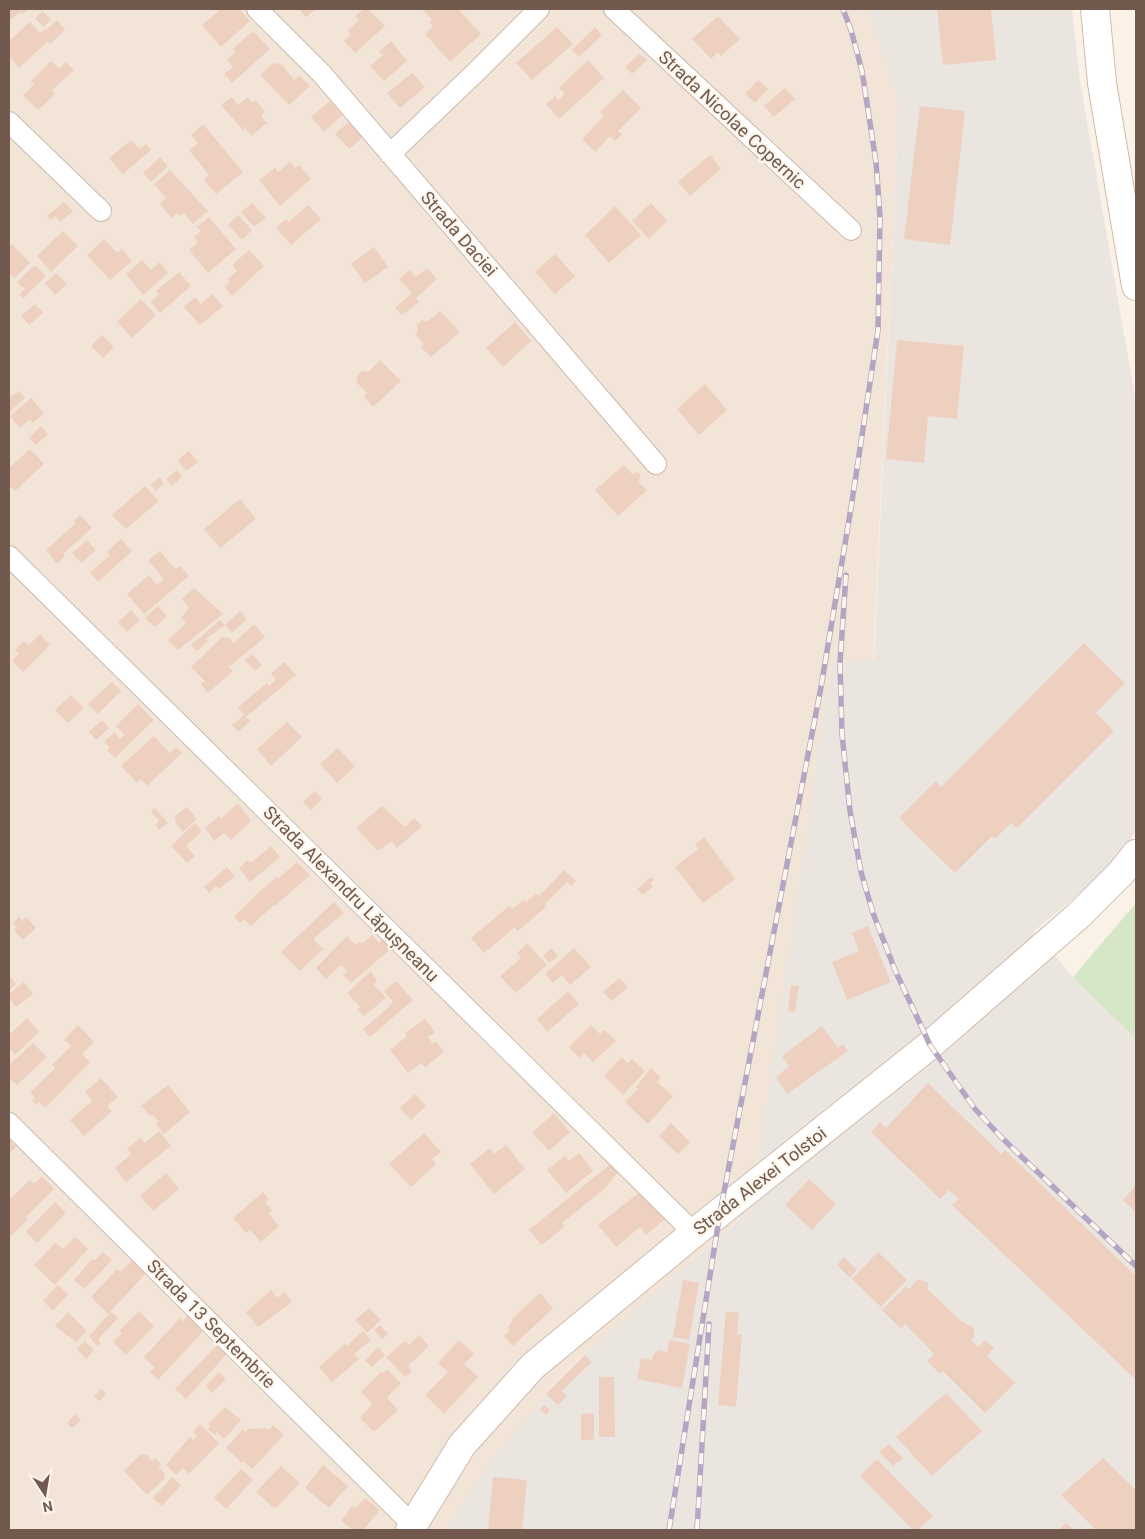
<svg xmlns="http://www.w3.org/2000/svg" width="1145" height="1539" viewBox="0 0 1145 1539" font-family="Roboto,sans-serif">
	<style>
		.residential { fill: #f2e4d6 }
		.industrial { fill: #ebe5e0 }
		.green { fill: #d6e7c7 }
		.building { fill: #eed0c1 }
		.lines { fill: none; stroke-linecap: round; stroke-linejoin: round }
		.minor-casing { stroke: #ccbaae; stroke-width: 22 }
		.secondary-casing { stroke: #d0bbaf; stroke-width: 30 }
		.minor { stroke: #fff; stroke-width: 20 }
		.secondary { stroke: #fff; stroke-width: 28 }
		.rail-casing { stroke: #b4a6c3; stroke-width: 5.5 }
		.rail { stroke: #fdf6ed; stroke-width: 4; stroke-dasharray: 11; stroke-linecap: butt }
		.labels { text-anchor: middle; stroke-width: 4.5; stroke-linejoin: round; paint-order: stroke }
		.street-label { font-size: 18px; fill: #72594e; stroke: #fdf6ed }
	</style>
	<rect width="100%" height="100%" fill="#fbf2e7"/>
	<!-- residential -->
	<path class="residential" d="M9,9H867L899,103L873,660L831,664L750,1210L583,1356L493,1456L446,1530H9Z"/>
	<!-- industrial -->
	<path class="industrial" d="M867,9H1072L1080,81L1136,403V828L1131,840L1091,884L1034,931L1073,977L1136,1039V1530H446L493,1456L583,1356L750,1210L831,664L874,659L899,103Z"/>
	<!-- green -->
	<path class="green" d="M1136,903V1039L1073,977Z"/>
	<!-- building -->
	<path class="building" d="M9,9H29L22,14L20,12L9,21Z
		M221,9H239L250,21L221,47L202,25Z
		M299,9H316L306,17Z
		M364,9H368L385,26L355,53L344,41L351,34L348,30L359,20L355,16Z
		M422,9H458L481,34L450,62L425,34L433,26L429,22L432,20Z
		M937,9H991L996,60L943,65Z
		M43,11L51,20L43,27L35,18Z
		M718,16L740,39L721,56L718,52L711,59L692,39Z
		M57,20L65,30L50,44L48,41L19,68L9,56V41L30,22L40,33L45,29L46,30Z
		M557,27L573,44L532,80L516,63Z
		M595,27L602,35L579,57L572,50Z
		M253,31L270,49L232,83L224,74L233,67L227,60L236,52L233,50L236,46Z
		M391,41L407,61L384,81L370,66L383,55L379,51Z
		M639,54L647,60L632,74L625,67Z
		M588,60L604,78L559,119L546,104L555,96L558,100L565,94L559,88Z
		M51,61L59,69L66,62L74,70L52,90L55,94L38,110L23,95L34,85L31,81Z
		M278,63L283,66L294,80L299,75L310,86L289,105L260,75L272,64Z
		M412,73L425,87L400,108L387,93Z
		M758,80L768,89L755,103L745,94Z
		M785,88L795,99L774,117L764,106Z
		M623,90L641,108L618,131L622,134L615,141L610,136L595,152L582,139L604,116L600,112Z
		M232,97L238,105L248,97L252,103L256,100L265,112L261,116L267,123L251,136L246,129L249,125L243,130L221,105Z
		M330,101L342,115L324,132L311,117Z
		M920,106L965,111L950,245L904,239Z
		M354,117L368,133L349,149L335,134Z
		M203,124L243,172L216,194L204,180L209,175L189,150L198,143L191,135Z
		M131,140L139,149L146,144L151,150L123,174L109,158Z
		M710,155L721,169L690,196L678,182Z
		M160,157L168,166L151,182L143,173Z
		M290,162L295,168L299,165L311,179L280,206L259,180L275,168L278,172Z
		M170,170L208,211L193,224L184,213L180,216L177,213L171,218L160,203L166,198L154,184Z
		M64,202L73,211L60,222L55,216L51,220L47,216Z
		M252,203L266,218L254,227L241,212Z
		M651,203L667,221L649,239L632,221Z
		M308,205L321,219L291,245L276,228L286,219L289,222Z
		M615,206L641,235L609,263L585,235Z
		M238,215L252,230L242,240L228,225Z
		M209,217L236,249L208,273L189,250L198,242L194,237L201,231L197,227Z
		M63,231L78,246L51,272L37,256Z
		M104,239L117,253L122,249L132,261L110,280L87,255Z
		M12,244L30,263L14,278L9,272V247Z
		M374,247L388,267L365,283L351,264Z
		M249,250L264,266L232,296L225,287L230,282L228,279L237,271L232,265Z
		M555,254L575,276L555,294L535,272Z
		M142,260L151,270L160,262L168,273L143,295L126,274Z
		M35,265L46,276L23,299L19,294L25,289L17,282Z
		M427,268L437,279L416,298L419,302L402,315L395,308L412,293L399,279L410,270L416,277Z
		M179,272L191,286L160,313L151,302L159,294L156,291Z
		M56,273L67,284L55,295L45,283Z
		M212,294L223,306L200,325L184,307L195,297L201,304Z
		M141,299L156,315L132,338L117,322Z
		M35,304L43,313L29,325L21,316Z
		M440,311L460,332L431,357L421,347L424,344L415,334L418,331L417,325L422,320L427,322Z
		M515,322L531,341L503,367L486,348Z
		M102,335L114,347L103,358L91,346Z
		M897,340L964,346L957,419L928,416L924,463L886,459Z
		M380,360L401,381L373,407L364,397L367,393L356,382L358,375L362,371L368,372Z
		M705,384L727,410L699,435L677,409Z
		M19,391L25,398L9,412V398Z
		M31,398L44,413L33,423L30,419L20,428L10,416Z
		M41,426L48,434L36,445L29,438Z
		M30,449L44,464L15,491L9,485V468Z
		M189,451L198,462L186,471L178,460Z
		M624,465L632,474L638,472L641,476L638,482L647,490L618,516L595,490Z
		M177,470L182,477L172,486L166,479Z
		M159,477L164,483L156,491L151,485Z
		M145,486L159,501L126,529L112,515Z
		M240,499L256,519L220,548L204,529Z
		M80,515L92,528L63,554L65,556L57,564L46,550L76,523L74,521Z
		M121,539L132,551L98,582L90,573L110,555L107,552Z
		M87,540L96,550L81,563L72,553Z
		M160,551L175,569L180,566L189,576L144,614L127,594L149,575L157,585L164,579L148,560Z
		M194,588L223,614L178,650L168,640L186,623L181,618L189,608L182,599Z
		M158,606L167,616L155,627L145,618Z
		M131,610L140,620L127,632L118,622Z
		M240,611L247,619L232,633L225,625Z
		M220,620L225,625L206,639L208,641L197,651L191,645Z
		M254,624L265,637L229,667L233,671L208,693L201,684L205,681L191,667L222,637L229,638L234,643Z
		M40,634L50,645L23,672L12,661L19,654L15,650L24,641L29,645Z
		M1084,643L1125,683L1096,713L1114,731L1017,828L1011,823L995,839L992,836L955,873L899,818L936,781L941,787Z
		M252,654L262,665L255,671L245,660Z
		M285,662L296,675L246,717L250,721L238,732L232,725L244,715L238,707L267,683L269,686L276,680L271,673Z
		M112,682L121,691L98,714L88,704Z
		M71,695L84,708L68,723L55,710Z
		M138,704L154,720L115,758L107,750L110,748L104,742L114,732L120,739L125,735L116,726Z
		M102,720L109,728L96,740L89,732Z
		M287,722L302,737L271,766L257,749Z
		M154,736L170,753L176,747L182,753L147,786L141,779L137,783L121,766Z
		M338,748L355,766L337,783L320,764Z
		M315,791L322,799L311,810L303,802Z
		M238,803L251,821L231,840L224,833L214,841L205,828L219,816L222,818Z
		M382,806L405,827L414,818L422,826L397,848L391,841L378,851L356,828Z
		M187,807L197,819L183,832L175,822L177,820L174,817Z
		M155,808L168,823L159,830L155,825L159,821L151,811Z
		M195,823L201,830L199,834L186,846L195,856L187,863L171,846Z
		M704,837L735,879L703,903L675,867L698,849L695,844Z
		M271,846L280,857L250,882L239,868L248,860L251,863Z
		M297,862L310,875L275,906L274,905L251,926L244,919L240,923L234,917L259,892L277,877L279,878Z
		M227,867L235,876L219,889L216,886L209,893L204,887Z
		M564,870L576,881L571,886L567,882L545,904L547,906L518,931L515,927L484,953L471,938L509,906L512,909L524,900L526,902L536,894L539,896Z
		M651,877L654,880L650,884L653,886L643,895L637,889Z
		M334,902L344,913L315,937L314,940L323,949L300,971L281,952Z
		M19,917L22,921L26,917L36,928L23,940L14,930L17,927L13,923Z
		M868,926L891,982L847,1000L832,962L859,951L852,933Z
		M372,935L379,943L382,940L387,945L389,942L393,947L351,983L343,975L347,971L341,965L326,979L316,968L347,936L355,945L359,942L362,944Z
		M527,943L547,965L516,993L500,976L521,958L517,953Z
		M552,948L558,956L550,963L543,956Z
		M574,948L591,967L570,985L562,975L553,983L545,974Z
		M371,971L377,981L374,985L386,998L364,1016L357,1009L360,1007L347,993Z
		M9,975L16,984L9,990Z
		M619,978L628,987L612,1001L603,992Z
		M396,981L413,1000L370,1037L363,1029L388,1008L393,1001L384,991Z
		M24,982L33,994L16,1007L9,998V994Z
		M791,985L799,986L795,1012L788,1011Z
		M568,991L579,1004L547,1032L537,1019Z
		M27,1018L39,1032L15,1055L9,1048V1035Z
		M425,1019L435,1032L428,1037L433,1044L436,1041L444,1052L425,1067L421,1063L408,1073L390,1050L407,1036L405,1033Z
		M78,1025L94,1042L82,1054L90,1062L45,1108L39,1102L36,1105L32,1100L35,1097L30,1093L55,1068L52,1065L71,1046L64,1040Z
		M591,1025L600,1034L605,1030L616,1041L593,1062L584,1053L579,1058L569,1047Z
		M822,1026L838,1048L843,1044L848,1051L787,1094L776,1077L789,1066L782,1056Z
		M33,1043L47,1057L17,1085L9,1078V1065Z
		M622,1057L627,1063L632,1059L645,1071L623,1095L604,1076Z
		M651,1068L661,1078L657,1082L673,1096L648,1124L625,1102L638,1089L636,1087Z
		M101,1078L118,1097L107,1106L112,1111L84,1136L70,1120L92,1101L85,1092Z
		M928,1083L1001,1154L1005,1150L1136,1276V1380L952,1205L959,1199L949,1190L940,1199L871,1132L880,1122L886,1128Z
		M168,1085L190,1112L164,1134L156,1124L158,1121L154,1116L149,1115L141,1106Z
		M415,1094L426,1106L411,1120L400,1108Z
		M554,1113L570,1132L549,1151L532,1133Z
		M671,1123L690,1142L678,1154L659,1136Z
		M159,1131L171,1146L126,1182L115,1168L131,1154L127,1149L140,1138L145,1143Z
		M424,1133L441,1152L432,1159L436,1164L411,1187L389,1164Z
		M9,1139L16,1147L9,1154Z
		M506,1145L525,1169L494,1194L470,1164L490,1148L494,1154Z
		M579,1153L593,1171L566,1193L547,1170L565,1156L569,1161Z
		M617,1159L623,1166L604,1189L562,1223L565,1226L542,1245L529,1230Z
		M166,1173L179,1189L153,1211L140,1196Z
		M42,1176L54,1189L26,1217L28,1219L9,1238V1200L30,1180L34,1184Z
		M809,1179L836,1204L812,1230L785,1205Z
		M1136,1185V1213L1123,1200Z
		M641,1191L672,1213L646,1235L640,1227L616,1247L598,1225Z
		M263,1192L269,1199L265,1202L272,1210L268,1213L279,1226L261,1242L250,1230L246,1233L233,1218Z
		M55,1202L66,1213L37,1243L26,1232Z
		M75,1237L88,1249L55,1285L34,1265L55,1243L63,1249Z
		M103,1252L112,1260L84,1289L74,1280L92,1259L94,1261Z
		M878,1252L907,1280L881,1307L852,1279Z
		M135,1257L149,1270L108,1314L91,1297L117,1269L120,1272Z
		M844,1257L857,1270L850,1278L837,1265Z
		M918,1279L928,1283V1290L961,1321L974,1328V1337L971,1340L978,1347L985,1340L994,1348L987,1356L1015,1383L985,1413L943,1371L940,1374L927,1361L934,1354L905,1324L901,1329L882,1310L906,1286L909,1289Z
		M683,1280L699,1283L689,1340L673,1337Z
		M58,1285L68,1294L53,1311L43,1301Z
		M271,1290L277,1298L285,1292L292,1302L258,1327L246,1312Z
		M540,1293L553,1308L513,1346L504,1336L510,1330L508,1328L514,1317Z
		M369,1308L381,1320L367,1333L355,1320Z
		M193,1310L209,1325L158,1380L150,1372L155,1368L144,1357L180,1318L183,1321Z
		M139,1311L154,1326L126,1355L113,1342L122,1333L119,1331Z
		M726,1311L739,1313L737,1334L742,1335L736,1407L718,1405Z
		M68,1312L87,1331L76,1342L55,1326Z
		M111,1312L118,1318L98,1339L101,1343L97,1346L89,1336Z
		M380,1325L388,1334L382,1339L374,1330Z
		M363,1331L371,1340L354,1354L359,1359L332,1382L319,1367L345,1344L347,1346Z
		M419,1335L429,1346L408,1366L412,1372L405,1377L386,1357L405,1341L409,1345Z
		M459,1340L474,1354L464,1364L478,1377L444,1414L425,1395L448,1372L438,1363Z
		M669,1340L690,1344L682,1388L637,1379L641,1358L652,1360L654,1354L658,1350L667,1352Z
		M85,1341L94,1350L86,1359L77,1349Z
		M217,1345L227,1354L186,1399L175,1389Z
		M378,1347L385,1355L372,1367L365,1361Z
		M585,1355L592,1362L562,1391L567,1396L558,1405L546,1394Z
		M387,1369L401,1383L387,1398L398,1410L374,1432L360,1418L372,1404L361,1392L381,1372L383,1373Z
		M219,1372L226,1379L212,1393L206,1386Z
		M599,1377H614L615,1437H599Z
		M101,1389L106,1394L100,1401L94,1397Z
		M946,1393L982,1431L932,1476L896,1437Z
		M544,1405L550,1410L546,1415L540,1409Z
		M225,1407L241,1420L224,1439L217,1432L215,1435L208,1429L210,1426L208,1424Z
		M594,1413V1440H581V1414Z
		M75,1414L81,1420L72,1428L67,1423Z
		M200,1424L219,1443L189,1474L183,1468L176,1475L166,1465L190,1437L194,1440L197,1436L193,1432Z
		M273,1425L284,1435L252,1469L243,1461L242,1463L226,1448L243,1429L246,1432L248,1429L266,1428L269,1430Z
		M889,1444L903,1458L893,1466L879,1452Z
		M141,1454L147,1455L152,1461L155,1458L161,1464L158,1467L164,1472L165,1478L147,1495L124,1471Z
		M1103,1458L1136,1490V1530H1096L1061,1495Z
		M877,1459L933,1516L918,1530H913L860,1476Z
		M323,1465L348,1486L329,1508L305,1488Z
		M281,1466L300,1483L275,1509L256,1492Z
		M241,1469L253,1480L226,1509L214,1498Z
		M172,1477L181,1485L162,1506L153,1498Z
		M493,1477L527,1480L522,1530H488Z
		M365,1498L380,1510L363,1530H353L341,1521L352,1506L356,1508Z
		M1066,1523L1074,1530H1058Z"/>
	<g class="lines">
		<!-- minor casing -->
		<g class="minor-casing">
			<path id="minor" d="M257,9L322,74L656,464
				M614,9L851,230
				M9,122L101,211
				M390,154L476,72L539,9
				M9,556L694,1233
				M9,1123L413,1525"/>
		</g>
		<!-- secondary casing -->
		<g class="secondary-casing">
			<path id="secondary" d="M1095,9L1102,83L1136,286
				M410,1530L462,1445L533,1366L694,1233L930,1045L1079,915L1121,873L1136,854"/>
		</g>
		<!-- minor -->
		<use href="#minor" class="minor"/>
		<!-- secondary -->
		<use href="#secondary" class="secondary"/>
		<!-- rail casing -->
		<g class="rail-casing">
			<path id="rail" d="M846,575L840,663L842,734L850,811L861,872L873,913L895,970L930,1045L975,1109L1001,1137L1136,1266
				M669,1530L720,1213L821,687L851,508L878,330L880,217L876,162L862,71L851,30L843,9
				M697,1530L709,1324"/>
		</g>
		<!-- rail -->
		<use href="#rail" class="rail"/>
	</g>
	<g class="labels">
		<!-- street labels -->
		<g class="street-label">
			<text transform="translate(732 120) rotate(43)" y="6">Strada Nicolae Copernic</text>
			<text transform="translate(459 234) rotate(49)" y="6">Strada Daciei</text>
			<text transform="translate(351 894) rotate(45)" y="6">Strada Alexandru Lăpușneanu</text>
			<text transform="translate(760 1181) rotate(-38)" y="6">Strada Alexei Tolstoi</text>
			<text transform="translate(211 1324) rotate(45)" y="6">Strada 13 Septembrie</text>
		</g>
	</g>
	<!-- border -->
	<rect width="1145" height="1539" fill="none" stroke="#72594e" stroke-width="20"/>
	<!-- north arrow -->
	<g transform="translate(45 1494) rotate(168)" stroke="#fdf6ed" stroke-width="4" paint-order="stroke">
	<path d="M0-4L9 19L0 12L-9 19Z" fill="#72594e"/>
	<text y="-8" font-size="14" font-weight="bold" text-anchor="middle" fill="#72594e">N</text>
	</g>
</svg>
